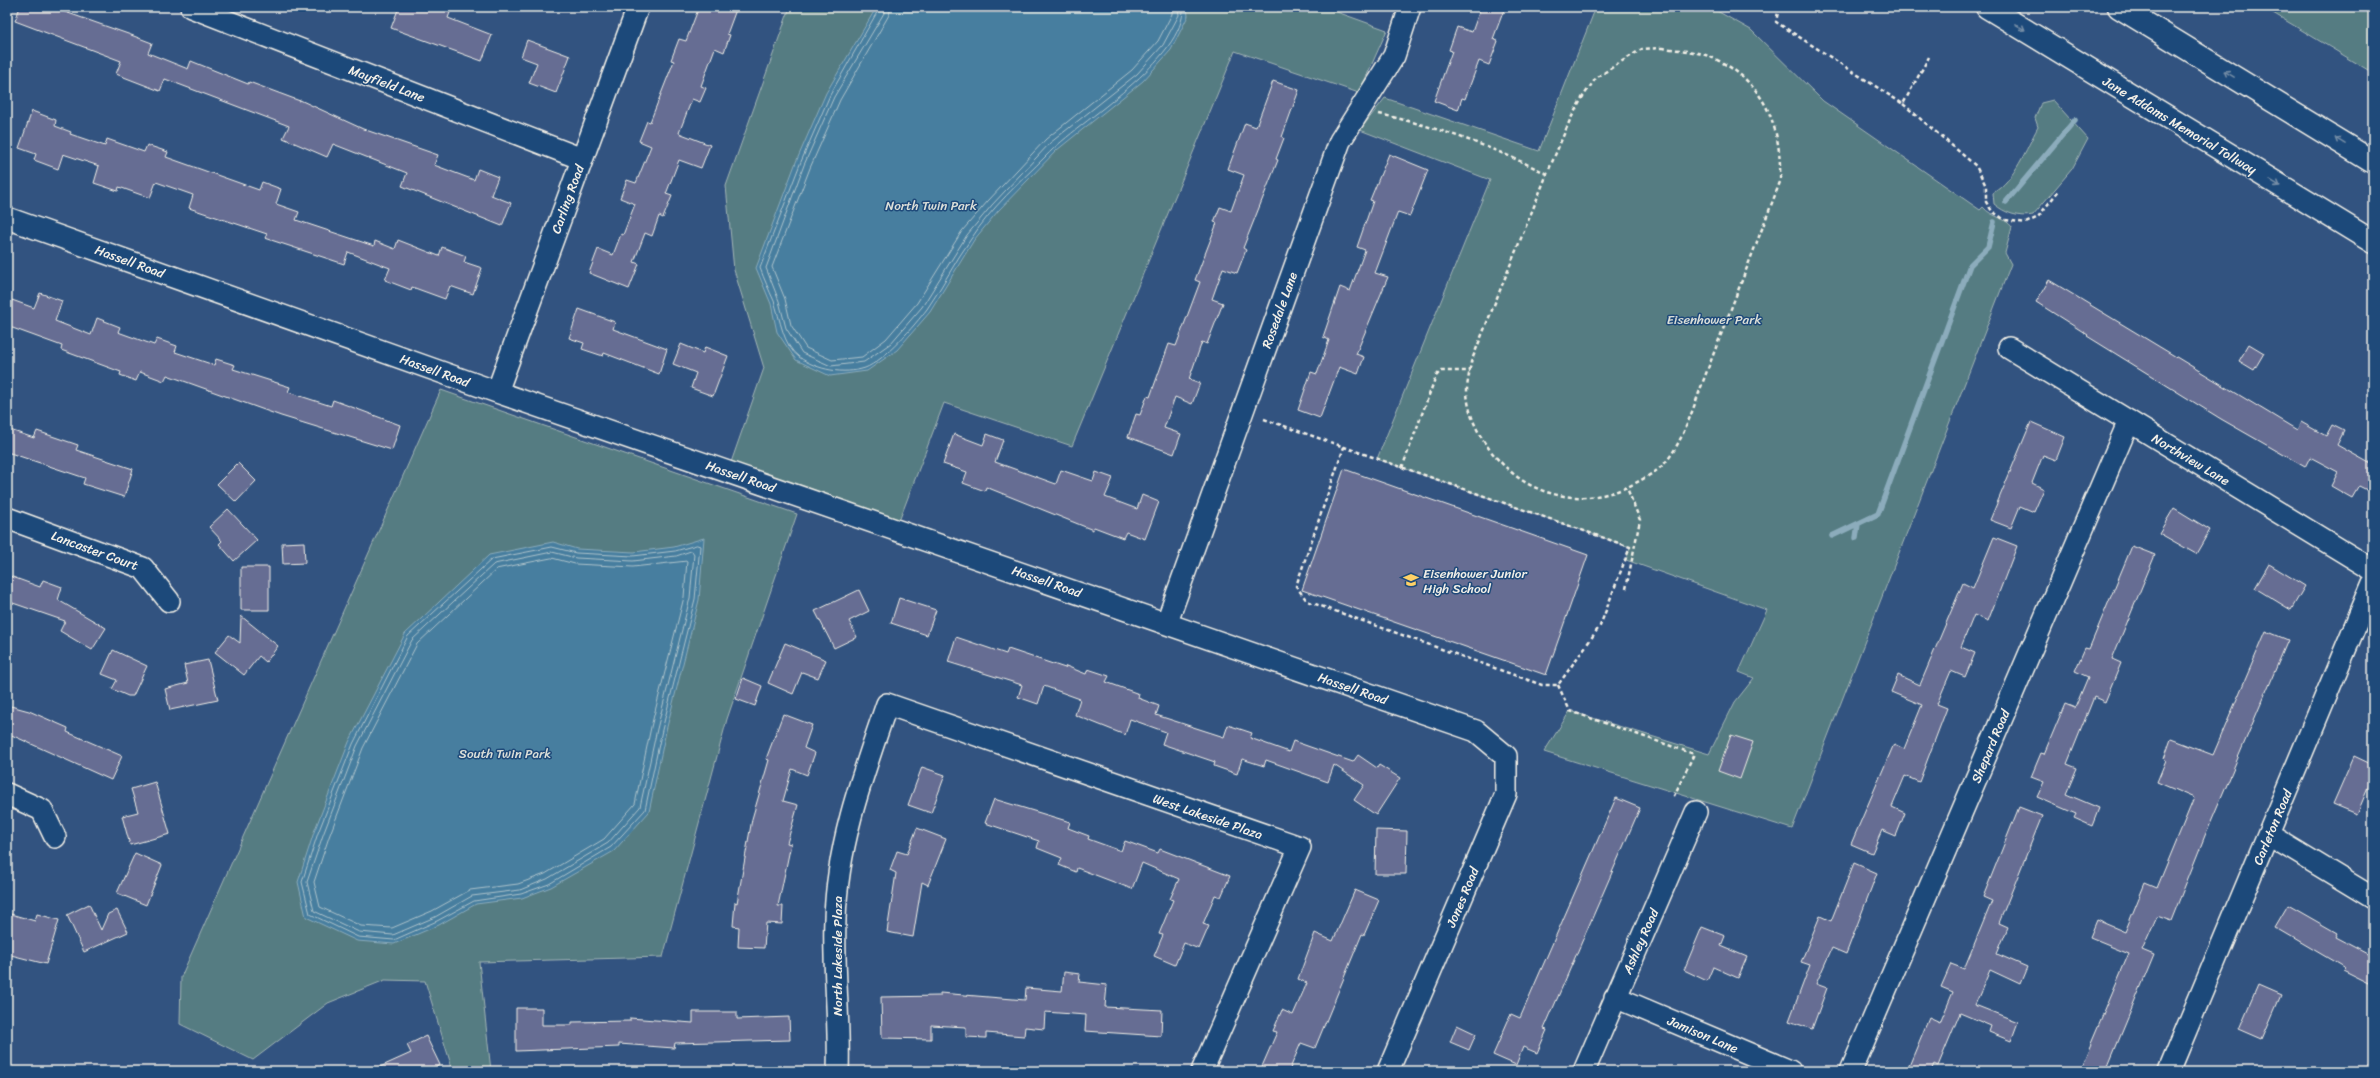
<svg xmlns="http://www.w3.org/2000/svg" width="2380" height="1078" viewBox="0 0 2380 1078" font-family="Sriracha,sans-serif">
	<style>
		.green { fill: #547c82; stroke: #a4b6b5 }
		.water { fill: #467e9f; stroke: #8cacbc }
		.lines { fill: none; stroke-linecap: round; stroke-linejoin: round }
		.shore { stroke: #aec3cb; stroke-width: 1 }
		.stream { stroke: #8cacbc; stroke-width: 5.5 }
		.building { fill: #666d93; stroke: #f4f1e8 }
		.minor-casing { stroke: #f4f1e8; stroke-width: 24 }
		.highway-casing { stroke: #f4f1e8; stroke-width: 25 }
		.path { stroke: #f4f1e8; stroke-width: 2.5; stroke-dasharray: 4 3; stroke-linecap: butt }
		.minor { stroke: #1f4a7a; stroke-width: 21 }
		.highway { stroke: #1f4a7a; stroke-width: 22 }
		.oneway { stroke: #748da6 }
		.labels { text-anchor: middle; stroke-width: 3; stroke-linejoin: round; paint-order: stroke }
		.street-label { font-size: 13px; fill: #f4f1e8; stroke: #1f4a7a }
		.park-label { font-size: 13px; fill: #dcdfd9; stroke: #1f4a7a }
		.poi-label { font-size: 13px; fill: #f4f1e8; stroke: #1f4a7a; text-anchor: start }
	</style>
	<rect width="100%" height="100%" fill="#325380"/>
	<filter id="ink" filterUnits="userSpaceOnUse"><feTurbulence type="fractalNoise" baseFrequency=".025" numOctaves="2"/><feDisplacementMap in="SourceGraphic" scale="8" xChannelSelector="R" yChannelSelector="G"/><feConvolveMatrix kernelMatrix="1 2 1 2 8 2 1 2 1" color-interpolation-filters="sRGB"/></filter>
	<g filter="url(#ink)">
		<!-- green -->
		<path class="green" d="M790,7H1323L1387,30L1359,93L1235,51L1072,446L944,403L896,529L728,471L764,368L734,270L726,186Z
			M1596,7H1710L1751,30L1823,101L1980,210L1983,207C1991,217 2005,217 2012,227L2005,253L2011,264L1792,829L1544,752L1570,711L1709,754L1735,702L1754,678L1739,672L1767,610L1626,560L1630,547L1377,459L1490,180L1360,130L1385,98L1539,151Z
			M2263,7H2373V73Z
			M2053,100L2088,139L2072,169L2033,215C2018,218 2005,213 1994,204L1993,193C2015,180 2026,149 2038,127L2035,118L2041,103Z
			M441,390L797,514L727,719L663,957L479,962L491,1071H453L425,981L385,980L328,1003L253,1060L180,1024L181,977Z"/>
		<!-- water -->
		<path class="water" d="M879,7H1187L1188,16L1171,50L1143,81L1057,150L998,211L974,240L930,312L897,350L867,371L830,376L796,360L777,332L771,304L756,268L796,162L826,93L876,8Z
			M704,538L699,600L666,731L649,812L614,851L551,887L522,898L476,904L439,925L394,944L357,941L306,917L298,882L314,832L349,742L405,634L489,555L553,542L577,549L634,552L674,547Z"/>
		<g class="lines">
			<!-- shore -->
			<path class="shore" d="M880,7L830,95L800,164L760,268C764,279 769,290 774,301C780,318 783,346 799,357C817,370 844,375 865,368C884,361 915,325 927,309C943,286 955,261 971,239C991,208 1020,182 1046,156C1080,120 1186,59 1183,7
				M885,7L884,13L834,97L804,165L766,268L779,301L786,328L802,353L831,366L864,362L891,343L922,307L967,235L992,205L1050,143L1137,74L1163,45L1179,15L1178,7
				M891,7L889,15L840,100L810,168L772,267L785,299L791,325L806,348L832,360L862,357L886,339L917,303L962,231L988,201L1046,139L1132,70L1158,41L1172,14V7
				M697,545L700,546L695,599L662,730L645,810L611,847L549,884L521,894L474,901L437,921L394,940L358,937L310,914L302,882L318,833L353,744L408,636L492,559L552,547L576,553L633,556L675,551Z
				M692,551L694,554L690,598L657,729L640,807L608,843L547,879L520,890L472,896L435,917L393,935L359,932L314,911L307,882L323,835L357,746L412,640L494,564L552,552L576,558L633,561L676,556Z
				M552,558L575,564L633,567L687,561L684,597L651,727L635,804L604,839L545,874L518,884L470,890L432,911L392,928L361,926L320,907L314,882L329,837L363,748L417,644L497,569Z"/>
			<!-- stream -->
			<path class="stream" d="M2006,202L2075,120
				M1832,536L1878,514L1970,265L1988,247L1994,222
				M1856,538L1858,524"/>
		</g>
		<!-- building -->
		<path class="building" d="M20,7H51L131,35L152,43L148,53L188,69L191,61L248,84L249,82L300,101V100L363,129L438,155L434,165L474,180L478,169L498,177L491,195L511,203L502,226L402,186L407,173L333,144L327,157L283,138L289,126L165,79L160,91L116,74L121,61L15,21Z
			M399,7H452L448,18L492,35L482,61L391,28Z
			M699,7H737L727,34L730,35L724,52L715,48L701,86L706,88L700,102L692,99L679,133L710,145L701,168L679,160L666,194L672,196L663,218L659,216L652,236L645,233L634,262L639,264L629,289L589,273L598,249L613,255L621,234L623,235L635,204L620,198L627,180L636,183L651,146L639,141L647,121L650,122L674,61L671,60L679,39L686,41Z
			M1481,7H1505L1493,39L1498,41L1489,65L1479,61L1465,99L1462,98L1458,110L1434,101L1452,51L1449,50L1457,27L1472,32Z
			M527,40L570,56L556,93L529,83L537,63L521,57Z
			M1273,81L1299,90L1282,137L1284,138L1276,159L1278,160L1243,248L1246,250L1237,273L1223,268L1212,299L1223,303L1207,344L1202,342L1189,379L1200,383L1192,404L1175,397L1164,428L1181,434L1174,454L1128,437L1136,414L1140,415L1147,396L1150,397L1169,344L1176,346L1200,282L1195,280L1217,223L1214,222L1220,207L1231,211L1244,175L1228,169L1245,123L1256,127Z
			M32,111L56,120L55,126L71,132L70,134L105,146L107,139L144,152L147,145L168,152L166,157L259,190L262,182L281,189L276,204L299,212L296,220L374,246L375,241L395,249L398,240L439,256L442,247L466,256L464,262L482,268L473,294L450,286L445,299L412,287L411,290L385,280L390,268L348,252L344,264L265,238L267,234L189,208L193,195L156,182L150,198L119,187L118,191L94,183L99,166L63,154L58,169L34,160L36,154L19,148Z
			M1389,154L1428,170L1410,216L1398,212L1375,273L1388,277L1356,354L1364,357L1358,374L1339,367L1320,418L1298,410L1311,372L1317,374L1329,340L1323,337L1340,287L1350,291L1365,250L1357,247L1373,201L1370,200Z
			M2049,280L2297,430L2301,422L2326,436L2332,425L2344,431L2337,445L2373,465V493L2359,486L2352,498L2331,486L2338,472L2310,457L2305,467L2221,419L2087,336L2088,335L2036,302Z
			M40,293L62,301L55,321L91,335L97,318L120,327L118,332L154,345L157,339L177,346L175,352L214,365L216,359L235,365L233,369L290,387L288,392L331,406L333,400L400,425L392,450L281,416L167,375L164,381L140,372L136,381L120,375L121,372L61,350L62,346L7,326V314L12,300L34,308Z
			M579,309L615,322L613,329L667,349L659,374L604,353L603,356L582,349L584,343L569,338Z
			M681,344L703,353L705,347L728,356L713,396L691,388L696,373L673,364Z
			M2249,344L2264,353L2254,370L2239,361Z
			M2031,422L2065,437L2056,460L2043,455L2032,483L2044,489L2034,512L2020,506L2011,528L1990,520Z
			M7,429L34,438L37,431L78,445L76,450L133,469L124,497L83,484L85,478L7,452Z
			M954,434L983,445L987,434L1003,440L995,462L1056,484L1061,470L1093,481L1096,472L1113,478L1105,497L1137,509L1142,495L1159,502L1145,539L1126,532L1123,538L1094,527L1093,530L986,487L985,491L963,483L967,472L943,464Z
			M238,463L256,481L236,502L217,484Z
			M1344,469L1588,555L1546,675L1302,590Z
			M2174,508L2210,530L2196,554L2159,533Z
			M228,509L257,540L234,561L219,544L222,541L209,527Z
			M1994,537L2017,546L1988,621L1974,615L1961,647L1975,653L1965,677L1951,671L1937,704L1947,708L1919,782L1905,776L1892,807L1905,813L1896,836L1882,830L1872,853L1851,844L1894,744L1904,749L1922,705L1891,692L1898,675L1920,685L1963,583L1973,588Z
			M304,542L305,563L283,564L282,543Z
			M2132,546L2155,555L2112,659L2121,663L2105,702L2094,697L2067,764L2077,768L2066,794L2099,808L2092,826L2074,818L2076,814L2037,797L2044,782L2031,777L2041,753L2044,754L2065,704L2075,708L2088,677L2075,671L2085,648L2089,649Z
			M2269,564L2305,586L2291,610L2255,588Z
			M241,567H269V610H241Z
			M7,575L40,587L43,580L62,587L58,600L106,628L92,650L60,631L65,621L7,601Z
			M859,590L869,611L849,621L857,637L834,648L815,611Z
			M899,598L936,610L927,635L891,623Z
			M241,616L278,646L266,662L259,656L244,675L215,652L229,635L240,643Z
			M2266,631L2288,640L2206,833L2171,921L2157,916L2142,950L2154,955L2106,1071H2079L2129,953L2090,937L2097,920L2125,932L2145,883L2157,888L2194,798L2157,782L2166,760L2164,759L2171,739L2213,755Z
			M956,637L1006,654L1008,649L1065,668L1066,666L1086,674L1088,669L1109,676L1106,682L1139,694L1138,698L1159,706L1156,715L1224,737L1228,725L1252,733L1250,738L1289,752L1293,741L1353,762L1358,755L1377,768L1379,765L1400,778L1376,815L1354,800L1364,785L1334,765L1328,782L1266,760L1264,766L1242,759L1237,774L1214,766L1215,762L1162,744L1166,732L1130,719L1125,735L1075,715L1080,699L1044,686L1038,704L1018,697L1022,685L948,662Z
			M785,643L826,660L818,678L802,672L793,694L768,683Z
			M113,650L147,666L133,696H128L112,689L117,680L102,674Z
			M208,660L218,700L170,710L165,689L188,683L184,665Z
			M743,678L762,686L755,706L736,699Z
			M7,705L29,711L68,728L67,732L122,756L111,780L7,733Z
			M783,714L812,725L804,748L815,753L807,775L792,769L783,801L798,805L787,843L791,844L778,906H783L782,924L766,923L764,948L738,947L739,927L733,926L735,902L737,903L752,819L769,760L766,759Z
			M1731,735L1753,742L1740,779L1718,771Z
			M2354,756L2373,765V776L2357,814L2333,804Z
			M922,767L945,775L931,813L908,805Z
			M155,782L170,834L130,845L122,816L138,812L131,789Z
			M1616,798L1640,808L1544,1029L1547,1030L1537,1053L1523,1047L1516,1065L1493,1055L1511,1014L1520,1018Z
			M994,799L1070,822L1068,828L1089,836L1088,839L1121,851L1125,841L1158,853L1160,849L1230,876L1221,897L1215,895L1203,924L1209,926L1199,949L1184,943L1175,965L1154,956L1163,935L1159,934L1173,900L1170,899L1179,879L1142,863L1132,889L1077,868L1076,872L1059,865L1062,858L1037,848L1039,841L985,823Z
			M2019,807L2042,816L1999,923L2008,927L1997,954L2027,967L2020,984L1990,970L1975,1005L2018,1022L2011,1041L1989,1032L1991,1026L1960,1013L1938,1066L1934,1064L1931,1071H1907L1929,1018L1940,1023L1953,992L1941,987L1951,964L1964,969L1992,901L1983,897Z
			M917,828L946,839L928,885L922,882L913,937L887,932L896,873L890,870L897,851L907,854Z
			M1376,830L1407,831L1406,874H1375Z
			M135,853L162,865L146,905L117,893Z
			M1854,863L1877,873L1846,954L1832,948L1816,984L1827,988L1812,1029L1789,1021L1810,965L1801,962L1820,916L1831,921Z
			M1355,890L1379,900L1364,935L1362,934L1315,1048L1301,1043L1289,1071H1260L1277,1032L1273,1031L1282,1010L1293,1015L1307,983L1298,979L1315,933L1333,941Z
			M89,904L101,930L108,914L117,910L128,932L84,952L67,915Z
			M2288,905L2337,933L2335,937L2373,957V985L2343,970L2345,968L2275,927Z
			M7,913L35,921L37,914L59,920L46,964L7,954Z
			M1702,927L1725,936L1721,946L1747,957L1738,978L1713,967L1707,981L1684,970Z
			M1064,972L1080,974L1079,982L1107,985L1105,1007L1162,1010L1161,1036L1085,1031L1086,1015L1045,1012L1044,1029L1025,1027L1024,1036L986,1033V1038L966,1037V1027L931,1025V1039L882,1038L881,997L940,996V993L1025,1000L1026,988L1062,991Z
			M2258,985L2281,995L2262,1039L2239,1029Z
			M516,1008H542V1025H572V1022L630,1021V1018L693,1023V1012H737V1019L789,1017L790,1040L675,1043L674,1048L619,1044V1047L516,1051Z
			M1457,1025L1476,1034L1469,1050L1450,1042Z
			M426,1036L440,1065L428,1071H371L411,1053L407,1045Z"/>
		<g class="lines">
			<!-- minor casing -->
			<g class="minor-casing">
				<path id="minor" d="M191,7L582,159
					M7,218L497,392L1476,731L1506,756V794L1388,1071
					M2009,348L2373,570
					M497,392L638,7
					M7,518L143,568L169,601
					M1167,622L1340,141L1394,56L1410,7
					M7,794L42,810L55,837
					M2269,835L2373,898
					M1615,997L1790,1071
					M838,1071C840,1020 833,970 835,919C837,844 863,774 887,704L1300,847L1202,1071
					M1584,1071L1696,812
					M1851,1071L2129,421
					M2169,1071L2373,583"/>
			</g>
			<!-- highway casing -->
			<g class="highway-casing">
				<path id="highway" d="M1987,7L2373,242
					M2119,7L2373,162"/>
			</g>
			<!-- path -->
			<path class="path" d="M1779,7L1776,22L1903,104L1929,57
				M1662,48C1677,50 1696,51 1711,57C1765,81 1782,126 1780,182C1756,245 1731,308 1707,371C1696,399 1684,442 1664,464C1657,471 1647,477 1639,481C1598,505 1546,503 1510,471C1487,451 1468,423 1467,391C1467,382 1470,371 1471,362L1547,174L1570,120L1582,98L1596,78L1619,63L1642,49Z
				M1903,104L1976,166L1986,186V202L1992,211L2005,220L2026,223L2038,217L2060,189
				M1379,114C1435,126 1496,148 1547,174
				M1264,419L1630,547L1600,626L1558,685H1542L1307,601L1296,586L1344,447
				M1402,468L1436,376L1441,371H1470
				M1626,589L1640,520L1627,488
				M1558,685L1570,711L1694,754L1673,798"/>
			<!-- minor -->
			<use href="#minor" class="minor"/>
			<!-- highway -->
			<use href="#highway" class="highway"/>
		</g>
		<!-- one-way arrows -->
		<defs><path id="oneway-shaft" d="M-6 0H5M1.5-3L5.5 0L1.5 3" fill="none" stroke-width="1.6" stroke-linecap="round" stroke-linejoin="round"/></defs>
		<g class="oneway">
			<use href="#oneway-shaft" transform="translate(2020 27) rotate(31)"/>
			<use href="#oneway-shaft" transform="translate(2229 74) rotate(-149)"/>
			<use href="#oneway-shaft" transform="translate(2340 141) rotate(-148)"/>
			<use href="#oneway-shaft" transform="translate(2275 183) rotate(31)"/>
		</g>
	</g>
	<!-- icons -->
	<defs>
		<g id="school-bare" transform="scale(1.2)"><path d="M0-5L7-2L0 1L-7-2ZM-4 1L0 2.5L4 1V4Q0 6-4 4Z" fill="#ffd166" stroke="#1f4a7a" stroke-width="2.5" paint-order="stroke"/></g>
	</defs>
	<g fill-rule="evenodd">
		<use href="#school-bare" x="1411" y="580"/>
	</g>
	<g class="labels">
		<!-- street labels -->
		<g class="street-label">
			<text transform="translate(387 83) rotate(21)" y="5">Mayfield Lane</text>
			<text transform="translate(2180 125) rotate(31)" y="5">Jane Addams Memorial Tollway</text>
			<text transform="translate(567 199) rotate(-70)" y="5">Carling Road</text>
			<text transform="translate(130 261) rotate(20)" y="5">Hassell Road</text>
			<text transform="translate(1279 310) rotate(-70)" y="5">Rosedale Lane</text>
			<text transform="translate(435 370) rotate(20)" y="5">Hassell Road</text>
			<text transform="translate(2191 459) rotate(31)" y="5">Northview Lane</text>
			<text transform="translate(741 476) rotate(19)" y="5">Hassell Road</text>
			<text transform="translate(95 550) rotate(20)" y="5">Lancaster Court</text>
			<text transform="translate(1047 581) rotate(19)" y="5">Hassell Road</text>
			<text transform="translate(1353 688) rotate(19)" y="5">Hassell Road</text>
			<text transform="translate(1990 746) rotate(-67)" y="5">Shepard Road</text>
			<text transform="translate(1208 816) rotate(19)" y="5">West Lakeside Plaza</text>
			<text transform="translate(2272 827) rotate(-67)" y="5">Carleton Road</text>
			<text transform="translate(1462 897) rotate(-67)" y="5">Jones Road</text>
			<text transform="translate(1640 941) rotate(-66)" y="5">Ashley Road</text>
			<text transform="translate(837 956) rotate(-90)" y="5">North Lakeside Plaza</text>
			<text transform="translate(1703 1034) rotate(23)" y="5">Jamison Lane</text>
		</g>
		<!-- park labels -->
		<g class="park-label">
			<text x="931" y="210">North Twin Park</text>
			<text x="1714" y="324">Eisenhower Park</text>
			<text x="505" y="758">South Twin Park</text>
		</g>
		<!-- poi labels -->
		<g class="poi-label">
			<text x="1423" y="578">Eisenhower Junior<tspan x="1423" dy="15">High School</tspan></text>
		</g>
	</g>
	<!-- margin -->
	<rect width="2380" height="1078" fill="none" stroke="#1f4a7a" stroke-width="24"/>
	<rect x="12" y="12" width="2356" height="1054" fill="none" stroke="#f4f1e8" stroke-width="1.5" filter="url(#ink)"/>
</svg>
